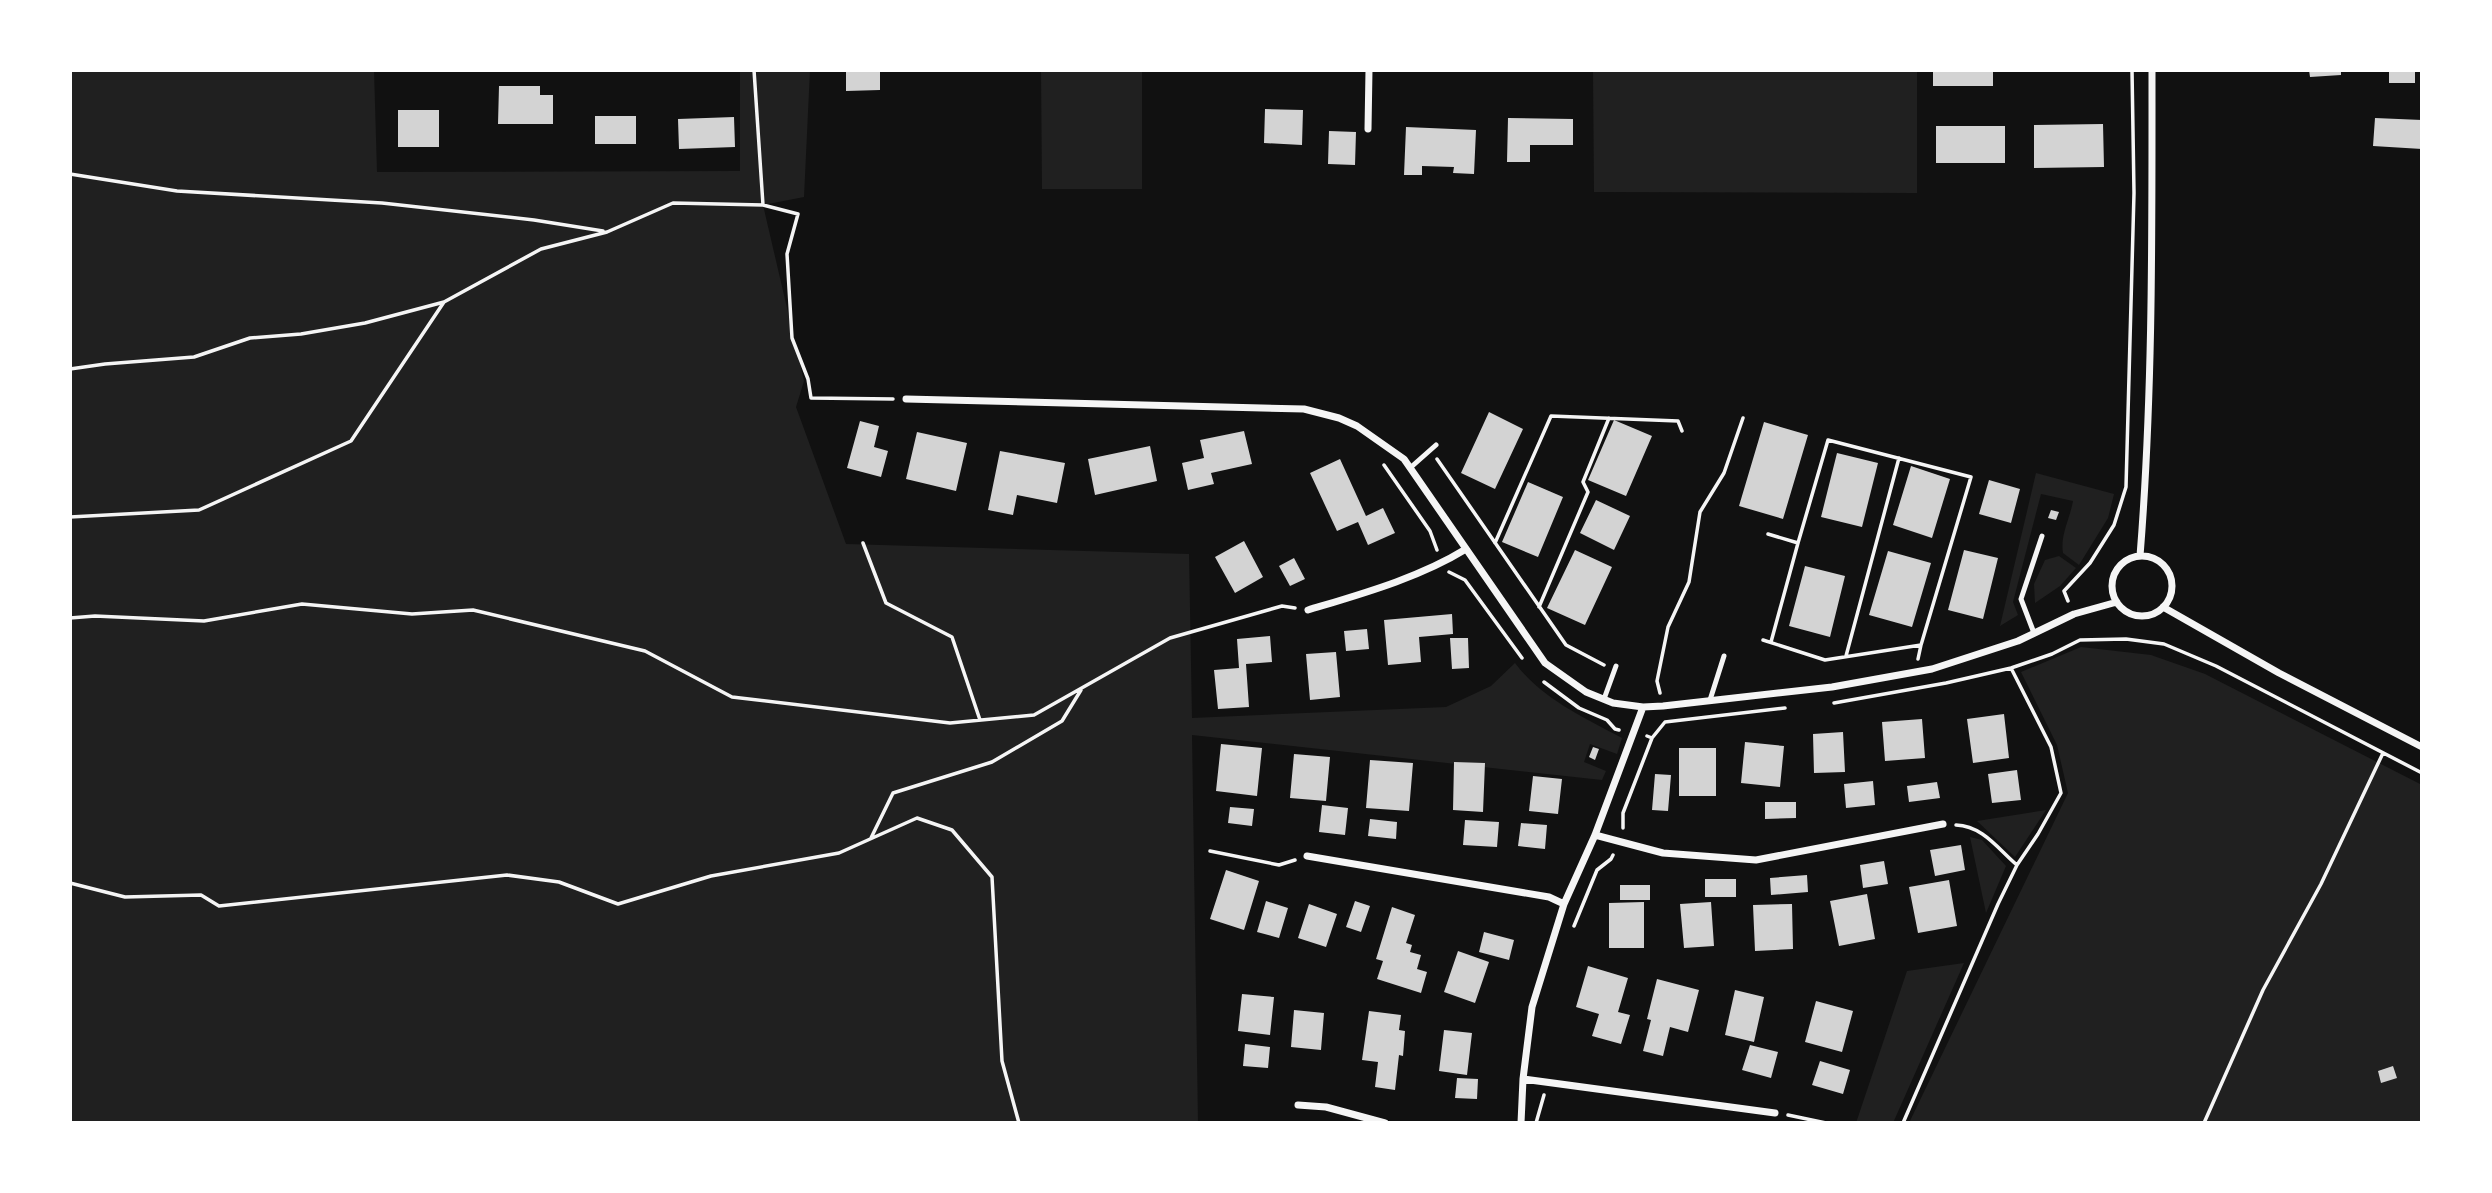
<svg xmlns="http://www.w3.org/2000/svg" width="2492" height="1193" viewBox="0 0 2492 1193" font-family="Commissioner,sans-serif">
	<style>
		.green { fill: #202020 }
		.building { fill: #d3d3d3 }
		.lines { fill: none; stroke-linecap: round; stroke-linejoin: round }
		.path { stroke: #f5f5f5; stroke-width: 3.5 }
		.service { stroke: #f5f5f5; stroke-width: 5 }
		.minor { stroke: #f5f5f5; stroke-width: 7 }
	</style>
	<rect width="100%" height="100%" fill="#111"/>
	<!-- green -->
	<path class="green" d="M70,70H374L377,172L740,171V70H810L804,197L763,205L804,381L796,407L846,544L1189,554L1192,718L1446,707L1491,686L1515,663C1541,698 1584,718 1622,738L1617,754L1590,744L1584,762L1606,771L1602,780L1192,735L1198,1123H70Z
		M1041,70H1142V189H1042Z
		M1593,70H1917V193L1594,192Z
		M2036,473L2114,494L2108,518L2079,565L2063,553C2060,535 2070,519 2073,501L2041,494L2013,602L2018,615L2000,626Z
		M2059,556L2076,568L2060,586L2035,603L2034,584L2045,560Z
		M2081,647L2151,655L2205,674L2422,785V1123H1909L2068,793L2057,745L2021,672Z
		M2046,810L2015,857L1977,821Z
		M1970,837L1982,840L2006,866L1986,913Z
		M1964,963L1893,1123H1856L1907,971Z"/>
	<!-- building -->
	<path class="building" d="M846,70H880V90L846,91Z
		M1933,70H1993V86H1933Z
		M2309,70H2341V75L2310,77Z
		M2389,70H2415V83H2389Z
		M499,86H540V95H553V124H498Z
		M1265,109L1303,110L1302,145L1264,143Z
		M398,110H439V147H398Z
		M595,116H636V144H595Z
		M734,117L735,147L679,149L678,119Z
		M1508,118L1573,119V145H1530V162H1507Z
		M2375,118L2422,120V149L2373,146Z
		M2103,124L2104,167L2034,168V125Z
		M1936,126H2005V163H1936Z
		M1406,127L1476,130L1474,174L1453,173L1454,167L1422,166V175H1404Z
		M1329,131L1356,132L1355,165L1328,164Z
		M1489,412L1523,429L1495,489L1461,473Z
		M1614,420L1652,436L1626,496L1588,480Z
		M860,421L879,426L874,447L888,451L881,477L847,468Z
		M1764,422L1808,435L1783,519L1739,506Z
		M1244,431L1252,464L1211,473L1214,484L1188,490L1182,463L1204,458L1200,440Z
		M917,432L967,443L956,491L906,479Z
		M1150,446L1157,481L1095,495L1088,459Z
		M1000,451L1065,463L1057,503L1017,495L1013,515L988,510Z
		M1837,453L1878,463L1862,527L1821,517Z
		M1340,459L1366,516L1383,508L1395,533L1368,545L1358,522L1337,531L1310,473Z
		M1911,466L1950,479L1932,538L1893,525Z
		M1989,480L2020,489L2011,523L1979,514Z
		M1528,482L1563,497L1538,557L1502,542Z
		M1596,500L1630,516L1614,550L1580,533Z
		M2051,510L2059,512L2056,520L2048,518Z
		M1244,541L1263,577L1235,593L1215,557Z
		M1575,550L1612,567L1585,625L1547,608Z
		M1964,550L1998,558L1983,619L1948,610Z
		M1888,551L1931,563L1912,627L1869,615Z
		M1294,558L1305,579L1290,586L1279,566Z
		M1805,566L1845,576L1830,637L1789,626Z
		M1452,614L1453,634L1419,637L1421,662L1388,665L1384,620Z
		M1367,629L1369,649L1346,651L1344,631Z
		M1270,636L1272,662L1246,664L1249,707L1218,709L1214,670L1239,668L1237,639Z
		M1450,638H1468L1469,668L1452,669Z
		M1336,652L1340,697L1310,700L1306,654Z
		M2004,714L2009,758L1973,763L1967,719Z
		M1922,719L1925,758L1885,761L1882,722Z
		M1843,732L1845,772L1814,773L1813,734Z
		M1745,742L1784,746L1780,787L1741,783Z
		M1221,744L1262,748L1257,796L1216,791Z
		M1593,747L1599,749L1595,760L1589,757Z
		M1679,748H1716V796H1679Z
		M1294,754L1330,757L1326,801L1290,798Z
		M1370,760L1413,763L1409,811L1366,808Z
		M1454,762L1485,763L1483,812L1453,810Z
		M2017,770L2021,800L1992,803L1988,774Z
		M1655,774L1671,775L1668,811L1652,810Z
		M1533,776L1562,779L1558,814L1529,811Z
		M1873,781L1875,805L1846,808L1844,784Z
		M1937,782L1940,798L1909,802L1907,786Z
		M1765,802H1796V818L1765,819Z
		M1322,805L1348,808L1345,835L1319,832Z
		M1230,807L1254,809L1252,826L1228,823Z
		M1370,819L1397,822L1396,839L1368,836Z
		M1465,820L1499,822L1497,847L1463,845Z
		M1521,823L1547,825L1545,849L1518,846Z
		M1961,845L1965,870L1935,876L1930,850Z
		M1884,861L1888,884L1863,888L1860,865Z
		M1226,870L1259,881L1244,930L1210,919Z
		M1807,875L1808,892L1771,895L1770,878Z
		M1705,879H1736V897H1705Z
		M1949,880L1957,926L1918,933L1909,887Z
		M1620,885H1650V900H1620Z
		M1867,894L1875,939L1839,946L1830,901Z
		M1266,901L1288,908L1279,938L1257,932Z
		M1355,901L1370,906L1361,932L1346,927Z
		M1644,902V948H1609V903Z
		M1711,902L1714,946L1684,948L1680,904Z
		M1309,904L1337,914L1326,947L1298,938Z
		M1792,904L1793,949L1755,951L1753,905Z
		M1392,907L1415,915L1406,943L1412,945L1410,952L1421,955L1417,969L1427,972L1421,993L1377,979L1383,961L1376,959Z
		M1484,932L1514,940L1509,960L1479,952Z
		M1458,951L1489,962L1475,1003L1444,992Z
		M1588,966L1628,978L1618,1012L1630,1015L1621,1044L1592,1036L1599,1014L1576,1007Z
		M1657,979L1699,990L1688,1032L1670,1027L1663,1056L1643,1051L1651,1020L1647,1019Z
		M1735,990L1764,997L1754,1042L1725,1035Z
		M1242,994L1274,997L1270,1035L1238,1031Z
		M1816,1001L1853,1011L1842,1052L1805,1042Z
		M1294,1010L1324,1013L1321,1050L1291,1047Z
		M1369,1011L1401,1015L1399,1030L1405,1031L1403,1056L1399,1055L1395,1090L1375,1087L1378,1062L1362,1060Z
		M1444,1030L1472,1033L1467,1075L1439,1071Z
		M1245,1044L1270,1047L1268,1068L1243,1066Z
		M1750,1045L1778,1052L1771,1078L1742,1070Z
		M1820,1061L1850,1070L1843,1094L1812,1085Z
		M2393,1066L2397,1078L2381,1083L2378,1071Z
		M1457,1078L1478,1079L1477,1099L1455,1098Z"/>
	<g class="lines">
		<!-- path -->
		<path class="path" d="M754,70L763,205
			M70,174L177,191L382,203L534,220L603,231
			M70,369L105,364L194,357L250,338L301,334L365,323L444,302
			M1437,459L1566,645L1604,665
			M1384,465L1430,531L1437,550
			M70,517L199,510L351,441L444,302L541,249L607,232L673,203L763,205L798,214L787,254L792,338L808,379L811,398L893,399
			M863,543L886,603L952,637L980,720
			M1495,543L1551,416L1678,421L1682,431
			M1449,572L1465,580L1522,658
			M2068,601L2064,591L2090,563L2114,525L2126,487L2134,193L2132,70
			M1539,607L1588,492L1583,482L1609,418
			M70,618L95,616L204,621L302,604L412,614L473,610L645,651L732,697L950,723L1034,715L1170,638L1282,606L1295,608
			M1763,640L1825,660L1921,645L1971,477L1828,440L1798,543L1768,534
			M1771,642L1798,543
			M1846,656L1899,458
			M1918,659L1921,645
			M1544,682L1579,708L1607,720L1615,729L1619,730
			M1660,693L1657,681L1668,627L1689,582L1700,512L1724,473L1743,418
			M1834,703L1946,683L2011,668L2052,654L2080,640L2126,639L2164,644L2216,666L2422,773
			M1647,736L1652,738L1665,722L1785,708
			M1956,825C1983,826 1998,849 2017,865
			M1623,828V813L1652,738
			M871,838L893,793L992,762L1062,721L1081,690
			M1210,851L1279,865L1295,860
			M70,883L125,897L201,895L219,906L507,875L559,882L618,904L711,876L839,853L917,818L952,830L992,877L1002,1061L1019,1123
			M1574,926L1597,870L1611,859L1613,855
			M1788,1115L1826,1123
			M1536,1123L1544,1095
			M1903,1123L1998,904L2017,865L2038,834L2061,793L2051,747L2011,668
			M2204,1123L2263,990L2321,884L2383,753"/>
		<!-- service -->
		<path class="service" d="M1410,468L1436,445
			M2034,633L2021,599L2042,536
			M1604,699L1616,666
			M1710,700L1724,656"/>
		<!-- minor -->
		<path class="minor" d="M1368,129L1369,70
			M906,399L1304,409L1339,418L1357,426L1404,459L1545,663L1586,692L1613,703L1643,707L1663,706L1832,687L1932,669L2018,641L2074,614L2117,602
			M2140,556C2153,394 2152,232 2152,70
			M2112 586a30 30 0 1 1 60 0a30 30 0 1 1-60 0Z
			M2163,607L2279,673L2422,747
			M1308,610C1361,594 1419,578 1466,549
			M1595,835L1663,853L1756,860L1943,824
			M1307,856L1549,897L1564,904
			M1523,1079L1775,1113
			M1298,1105L1326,1107L1385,1123
			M1521,1123L1523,1079L1532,1007L1564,904L1595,835L1643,707"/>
	</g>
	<!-- border -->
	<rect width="2492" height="1193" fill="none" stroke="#ffffff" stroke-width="144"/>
</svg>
